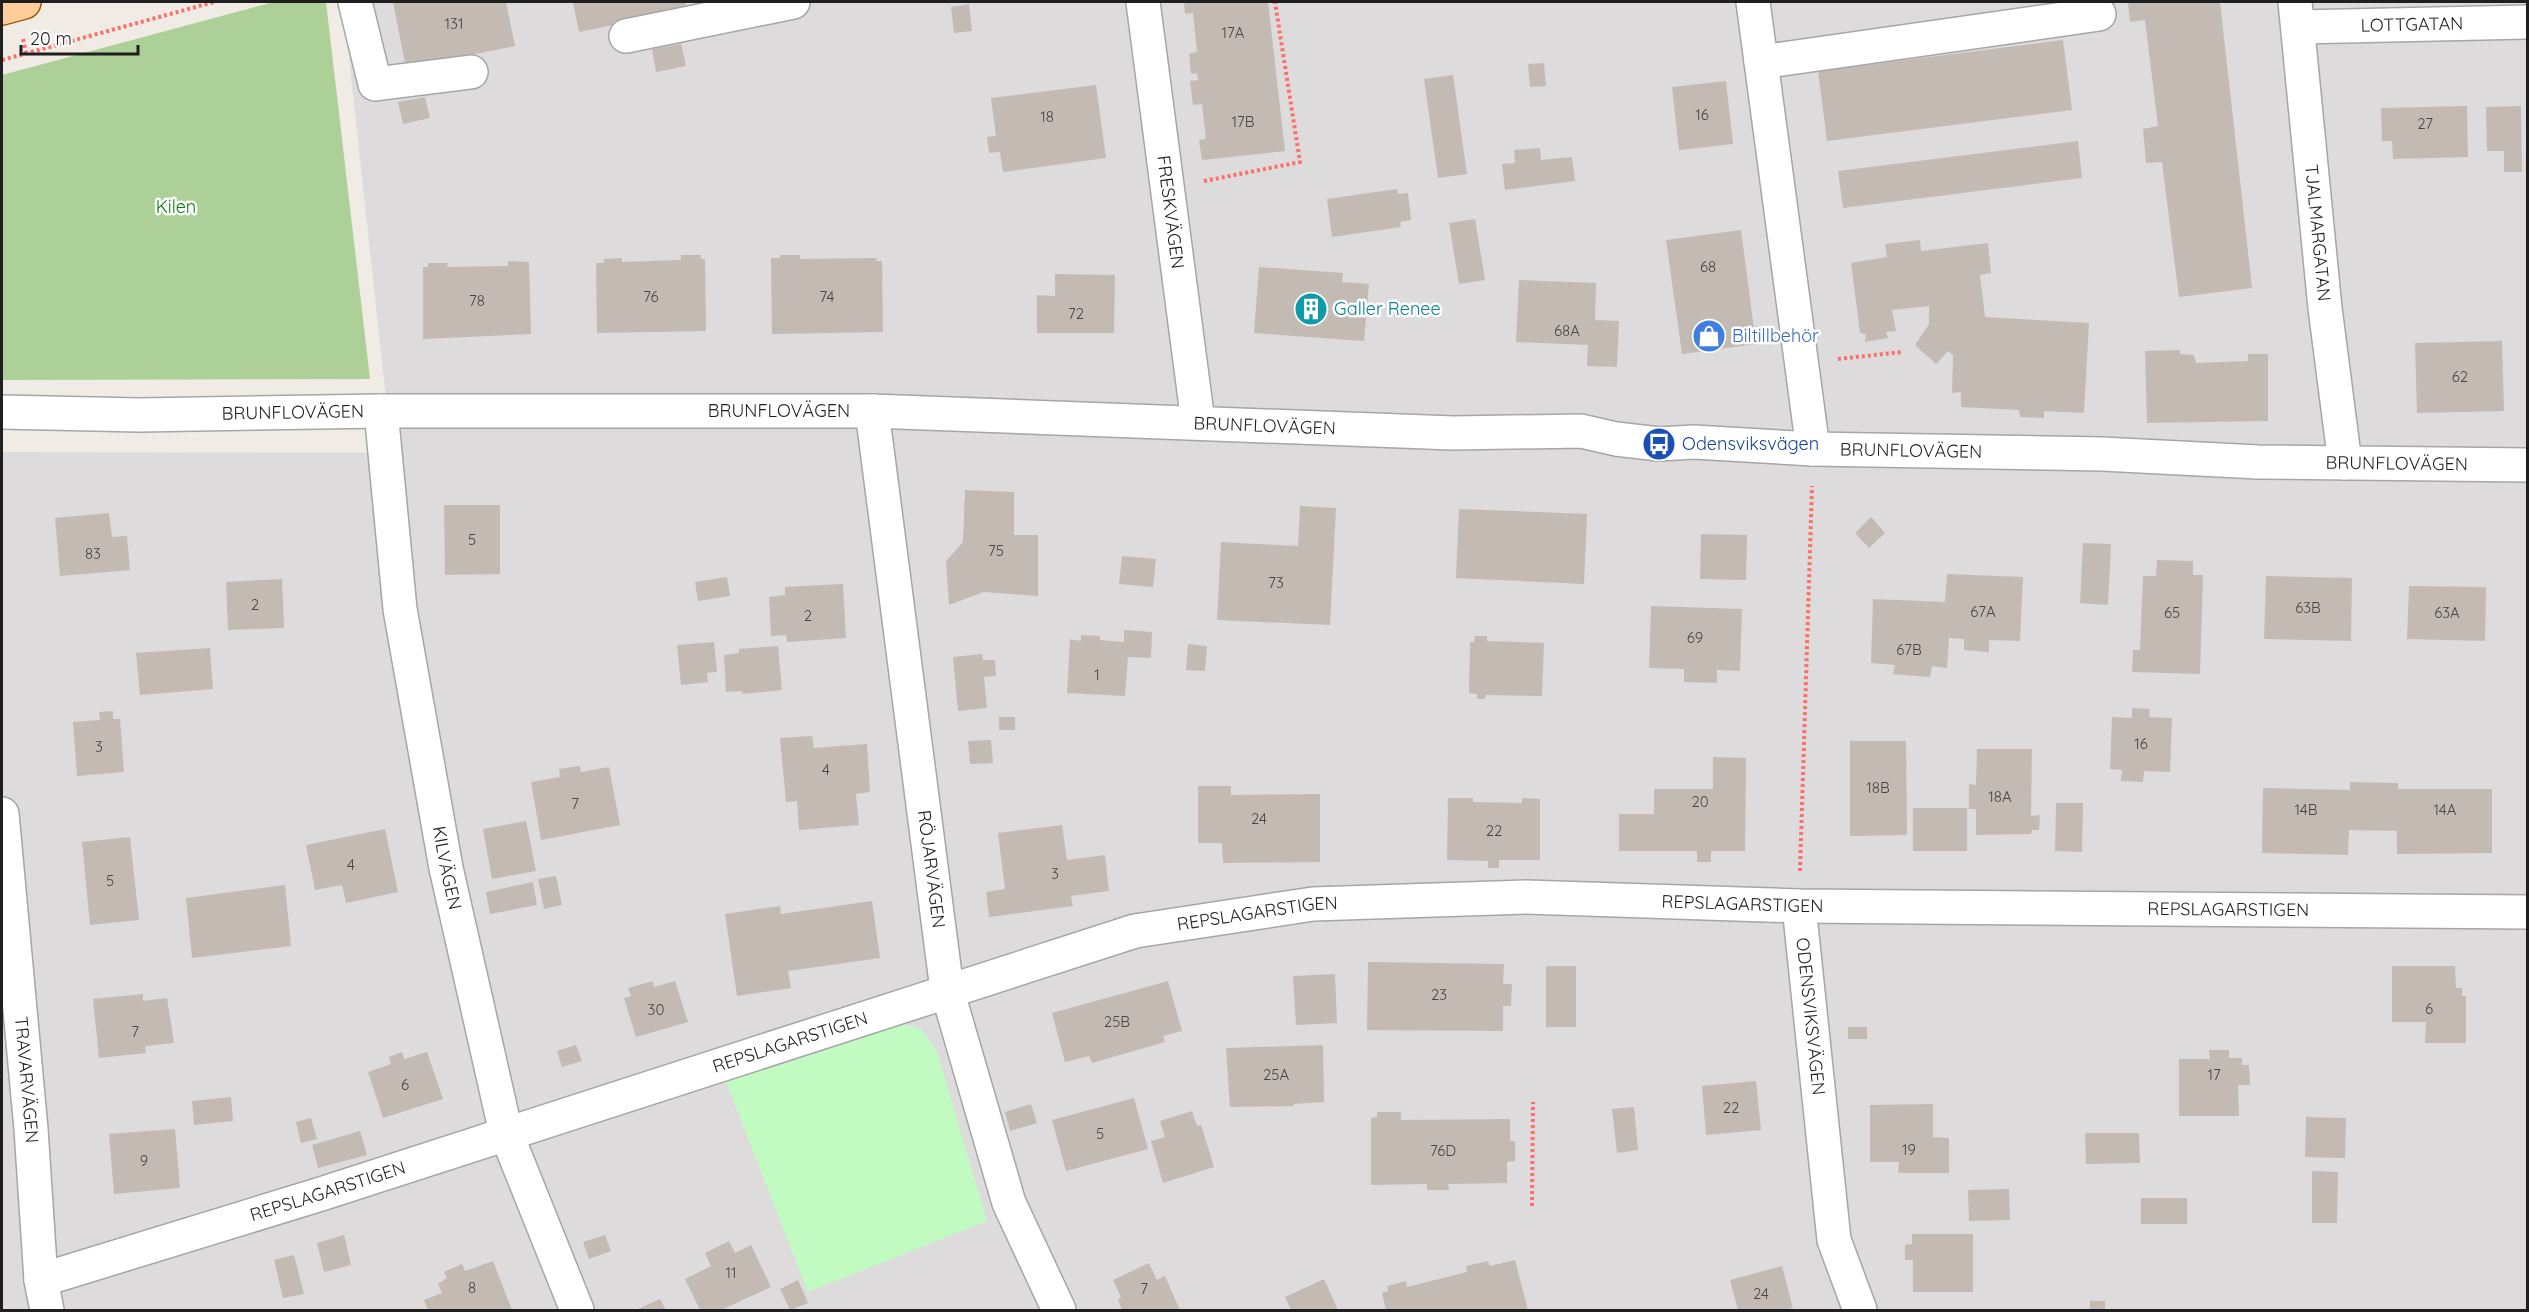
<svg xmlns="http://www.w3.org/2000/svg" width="2529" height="1312" viewBox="0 0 2529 1312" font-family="Quicksand,sans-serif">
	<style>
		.residential { fill: #dddbdc }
		.forest { fill: #acd098 }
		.park { fill: #c1fbc2 }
		.building { fill: #c4bab4 }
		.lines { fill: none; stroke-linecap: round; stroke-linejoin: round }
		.minor-casing { stroke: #a6a6a6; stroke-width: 36 }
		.major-casing { stroke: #995d00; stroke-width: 36 }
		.path { stroke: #fd6f68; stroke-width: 4; stroke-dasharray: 3 3; stroke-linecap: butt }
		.minor { stroke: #fff; stroke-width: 33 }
		.major { stroke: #fecd9b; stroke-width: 33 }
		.labels { text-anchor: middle; stroke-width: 5; stroke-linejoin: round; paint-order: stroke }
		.number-label { font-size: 15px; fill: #484644 }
		.street-label { font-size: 18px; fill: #1f1f1f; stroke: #fff }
		.park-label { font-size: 18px; fill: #09800c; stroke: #fff }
		.culture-label { font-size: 18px; fill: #0d838f; stroke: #fff; text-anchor: start }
		.shop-label { font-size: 18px; fill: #366cbe; stroke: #fff; text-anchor: start }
		.transit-label { font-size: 18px; fill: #164399; stroke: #fff; text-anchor: start }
	</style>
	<rect width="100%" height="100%" fill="#f0ebe4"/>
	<!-- residential -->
	<path class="residential" d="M343,2H2527V1310H2V452L392,453Z"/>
	<!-- forest -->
	<path class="forest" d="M274,2H326L370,379L2,380V75Z"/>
	<!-- park -->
	<path class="park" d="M899,1022L922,1030L937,1052L987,1221L808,1292L726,1082Z"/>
	<!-- building -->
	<path class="building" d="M393,2H506L515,46L406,68Z
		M573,2H685L687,10L579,32Z
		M1184,2H1268L1285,151L1202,160L1199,140L1206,139L1202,104L1193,105L1190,81L1198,80L1197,73L1191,74L1189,54L1197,52L1193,13L1185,14Z
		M2128,2H2220L2252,288L2179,297L2162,162L2146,163L2143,129L2158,126L2145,20L2130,22Z
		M969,4L972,31L954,33L951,7Z
		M2063,40L2072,110L1827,141L1818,71Z
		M681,44L686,66L656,72L652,49Z
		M1544,63L1546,86L1530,87L1528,64Z
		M1453,75L1467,174L1438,178L1424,79Z
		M1726,81L1733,144L1679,150L1672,87Z
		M1096,85L1106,158L1003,172L1000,152L989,153L987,137L996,136L991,98Z
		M425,97L430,118L403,124L398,102Z
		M2467,106L2468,157L2393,159L2392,141H2382L2381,108Z
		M2521,106L2522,172H2504V151H2487L2486,107Z
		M2078,141L2082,178L1843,208L1838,171Z
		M1540,148L1541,160L1572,157L1575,181L1505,190L1502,164L1515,163L1514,150Z
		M1397,189L1398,194L1408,193L1411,220L1400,222L1401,227L1332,237L1327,199Z
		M1475,219L1485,280L1459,284L1449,223Z
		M1741,230L1756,344L1682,354L1666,240Z
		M1920,240L1921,251L1988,243L1991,273L1980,275L1985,317L2089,323L2084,413L2044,411V418L2020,417L2019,410L1961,407V392L1952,393L1953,355L1948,351L1936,364L1915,345L1929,324V306L1892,310L1896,331L1886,332L1888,338L1865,342L1866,334L1860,333L1851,263L1887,257L1885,244Z
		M681,255H701V259H705L706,331L597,333L596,263H604V259L622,258V262L681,260Z
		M780,255H800V259L877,258L876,261H882L883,332L772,334L771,258H780Z
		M508,261L529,262L531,334L423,339V267H428V263H448L447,267L508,266Z
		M1259,267L1343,273L1342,282L1369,284L1364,341L1254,333Z
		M1055,274L1115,275L1114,333H1037V295L1055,296Z
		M1519,280L1596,283L1595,320L1619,321L1617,367L1587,366L1588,345L1516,342Z
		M2502,341L2504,411L2417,413L2415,343Z
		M2180,350V354L2194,355L2196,363L2248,361V354H2268V421L2147,423L2145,351Z
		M965,490L1014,492V535H1038V596L984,592L949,605L946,561L963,542Z
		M444,505H500V574L445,575Z
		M1300,506L1336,508L1330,625L1217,620L1221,542L1298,546Z
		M1459,509L1587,514L1584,584L1456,578Z
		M109,513L112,537L127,536L130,570L60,576L55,518Z
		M1871,517L1885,533L1869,548L1855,533Z
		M1701,534L1747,535L1746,580L1700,579Z
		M2083,543L2111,544L2108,605L2080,603Z
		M1122,556L1156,559L1153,587L1119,584Z
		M2157,560L2193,561V575H2203L2200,674L2132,672L2133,650H2140L2143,576H2156Z
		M1947,574L2023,577L2020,641L1989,640V652L1964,650V639L1949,638L1947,668L1932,666L1930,677L1893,674L1895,665L1871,663L1873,599L1945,602Z
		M2266,576L2352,578L2351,641L2264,639Z
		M727,577L730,596L698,601L695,582Z
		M282,579L284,628L228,630L226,582Z
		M843,584L846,638L787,642L786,635L771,636L769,597L785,595V587Z
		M2409,586L2486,587L2485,641L2407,639Z
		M1651,606L1742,609L1740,671L1717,670V683L1684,682V669L1649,668Z
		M1124,630L1152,632L1151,658L1128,657L1125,696L1067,693L1070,639L1081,641V635L1100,636V640L1124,642Z
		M1475,636H1487V641L1544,643L1542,696L1486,695L1485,699H1477V694L1469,693L1470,642H1474Z
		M714,642L717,672L707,673L708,682L681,685L677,645Z
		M1188,644L1207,646L1205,671L1186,670Z
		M778,646L782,690L742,694V691L726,692L724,655L739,653V649Z
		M210,648L213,689L140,695L136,653Z
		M982,654L983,660H995L996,676L984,677L987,708L958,711L953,657Z
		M2132,708L2150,709L2149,717L2172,718L2170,772L2144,771L2143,782L2121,781L2122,770L2110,769L2112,717L2132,718Z
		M113,711V719H120L124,772L77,776L73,722L100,720L99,712Z
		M999,717H1015V730H999Z
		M812,736L814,748L867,744L870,792L856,794L859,825L799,830L797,801L786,802L780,738Z
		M991,740L993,763L970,764L968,741Z
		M1850,741H1906L1907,835L1850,836Z
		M1977,749H2032L2031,816L2040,815L2039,830H2032L2031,834L1976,835V809H1969V784L1976,785Z
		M1713,757L1746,758L1745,851H1711V862H1697V851H1619V814H1654V789H1713Z
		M580,766L581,772L609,767L620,825L541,840L531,782L560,777L559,769Z
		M2350,782L2398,783V789H2492V853L2397,854V831L2349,830L2348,855L2262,853L2263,788L2350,790Z
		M1198,786H1231V795L1320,794V862L1223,863L1222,843H1198Z
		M1448,798H1473V802L1522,803V798L1540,799V860H1499V868H1488V861L1447,860Z
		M2056,803H2083L2082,852L2055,851Z
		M1913,808H1967V851H1913Z
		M526,821L536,871L492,879L483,829Z
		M1062,825L1067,860L1105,855L1109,891L1071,896L1073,906L989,917L986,892L1005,889L998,833Z
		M385,829L398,892L346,903L342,885L315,890L306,845Z
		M130,837L139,920L90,925L82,842Z
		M556,876L562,905L544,909L538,879Z
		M533,882L537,905L490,914L486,892Z
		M285,885L291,946L192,958L186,898Z
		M872,901L880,958L788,971L791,988L737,996L725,914L780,906L781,914Z
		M1368,962L1504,964L1503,984H1512L1511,1006H1503V1031L1367,1030Z
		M1546,966H1576V1027H1546Z
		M2392,966H2455L2456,988H2462V996H2466V1043H2425L2426,1022H2392Z
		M1335,974L1337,1023L1296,1025L1293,976Z
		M653,981L654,987L675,981L688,1022L636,1037L624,998L631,996L628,988Z
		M1168,981L1182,1031L1163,1036L1165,1042L1092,1063L1089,1056L1065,1062L1052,1013Z
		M143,994V1001L167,998L174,1043L145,1046L146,1053L99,1058L93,999Z
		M1848,1027H1867V1039H1848Z
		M576,1045L582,1061L562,1067L557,1051Z
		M1323,1045L1324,1102L1294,1104V1106L1230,1107L1226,1048Z
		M2209,1050H2229V1058H2242V1065H2249L2250,1085H2238L2239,1116H2179V1059H2210Z
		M402,1052L404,1059L427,1052L443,1099L383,1118L368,1072L391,1064L389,1057Z
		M1756,1081L1761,1130L1706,1135L1702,1086Z
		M231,1097L233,1121L194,1125L192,1101Z
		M1134,1098L1148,1149L1066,1171L1052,1120Z
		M1031,1104L1037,1123L1010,1131L1005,1112Z
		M1933,1104V1137L1949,1138V1173H1898L1899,1162H1870V1105Z
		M1634,1107L1638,1150L1617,1153L1612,1109Z
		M1192,1111L1197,1126L1201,1125L1214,1167L1163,1183L1151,1141L1165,1137L1160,1121Z
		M1377,1112H1401V1120L1510,1119V1141H1515V1161L1507,1162V1183L1448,1184L1449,1190H1427V1184L1371,1185V1118L1377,1117Z
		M2306,1117L2346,1118L2345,1158L2305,1157Z
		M311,1118L317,1139L301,1143L296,1122Z
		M175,1129L180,1188L114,1194L109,1134Z
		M360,1131L367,1155L318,1168L312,1145Z
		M2085,1133H2139L2140,1163L2086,1164Z
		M2312,1171L2338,1172L2337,1223H2312Z
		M2009,1189L2010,1220L1969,1221L1968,1190Z
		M2141,1198H2187V1224H2141Z
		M1912,1234H1973V1292H1913V1260H1905V1245L1912,1244Z
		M344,1235L351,1265L324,1272L317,1243Z
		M605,1235L611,1251L589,1259L583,1242Z
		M729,1241L735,1253L751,1245L771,1287L721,1310H700L685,1279L711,1266L705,1253Z
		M294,1255L304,1294L283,1298L274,1260Z
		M1515,1260L1528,1310H1386L1382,1293L1388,1291L1387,1286L1406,1281L1407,1287L1467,1272L1466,1266L1488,1261L1490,1266Z
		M493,1261L512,1310H428L424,1300L442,1293L438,1284L447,1278L444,1272L462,1264L465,1271Z
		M1149,1263L1157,1280L1165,1276L1180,1310H1122L1118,1300L1121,1297L1113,1280Z
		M1782,1266L1793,1308L1782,1310H1738L1730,1280Z
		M1324,1279L1338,1310H1291L1285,1297Z
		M798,1280L808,1303L790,1310L780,1289Z
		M660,1299L666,1310H636Z
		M2090,1301H2105V1310H2090Z"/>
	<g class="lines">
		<!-- minor casing -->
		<g class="minor-casing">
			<g id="minor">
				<path d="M355,2L375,84L471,72"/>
				<path id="s1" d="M1143,2L1198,422"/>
				<path d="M1753,2L1813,449"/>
				<path id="s2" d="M2295,2L2325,308L2345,463"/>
				<path id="s3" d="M2298,27L2528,22"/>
				<path d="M626,36L793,2"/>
				<path d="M1761,62L2099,14"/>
				<path id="s4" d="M381,411L400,609L446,868L506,1133L577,1310"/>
				<path id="s5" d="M872,411L947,990L1009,1203L1059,1310"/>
				<path id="s6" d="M2,412L139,415L381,411H872L1453,433L1581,431L1616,439L1659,444L1694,442L1813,449L2102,454L2258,462L2528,465"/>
				<path id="s7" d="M2,814L31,1129L41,1280L47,1310"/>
				<path id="s8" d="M1799,906L1834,1240L1860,1310"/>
				<path id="s9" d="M41,1280L321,1194L1135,931L1313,904L1526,897L1799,906L2528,912"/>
			</g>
		</g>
		<!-- major casing -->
		<g class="major-casing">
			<path id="major" d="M2,8L24,2"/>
		</g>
		<!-- path -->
		<path class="path" d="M23,39L26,53
			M2,60L214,2
			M1204,181L1300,162L1275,2
			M1838,359L1902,352
			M1800,871L1812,486
			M1532,1206L1533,1102"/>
		<!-- minor -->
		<use href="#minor" class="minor"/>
		<!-- major -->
		<use href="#major" class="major"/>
	</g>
	<!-- icons -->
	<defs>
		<g id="building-disc" transform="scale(1.725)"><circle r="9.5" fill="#0f9aa8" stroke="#fff"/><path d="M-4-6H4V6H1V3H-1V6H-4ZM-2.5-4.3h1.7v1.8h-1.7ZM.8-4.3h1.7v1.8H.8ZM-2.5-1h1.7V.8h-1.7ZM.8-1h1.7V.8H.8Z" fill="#fff"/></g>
		<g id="shop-disc" transform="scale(1.725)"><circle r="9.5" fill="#3f7fe0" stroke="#fff"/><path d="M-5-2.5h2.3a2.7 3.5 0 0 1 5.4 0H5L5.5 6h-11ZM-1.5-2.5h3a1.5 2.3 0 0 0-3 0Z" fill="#fff"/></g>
		<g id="bus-disc" transform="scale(1.725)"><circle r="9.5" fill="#1a4fb4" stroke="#fff"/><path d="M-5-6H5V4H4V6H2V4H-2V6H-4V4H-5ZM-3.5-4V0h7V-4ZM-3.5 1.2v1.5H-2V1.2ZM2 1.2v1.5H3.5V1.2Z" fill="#fff"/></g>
	</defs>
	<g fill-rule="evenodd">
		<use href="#building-disc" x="1311" y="309"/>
		<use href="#shop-disc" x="1709" y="336"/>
		<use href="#bus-disc" x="1659" y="444"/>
	</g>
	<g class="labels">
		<!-- number labels -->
		<g class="number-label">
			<text x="454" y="29">131</text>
			<text x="1233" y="38">17A</text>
			<text x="1702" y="120">16</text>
			<text x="1047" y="122">18</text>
			<text x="1243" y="127">17B</text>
			<text x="2425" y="129">27</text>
			<text x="1708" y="272">68</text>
			<text x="651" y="302">76</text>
			<text x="827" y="302">74</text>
			<text x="477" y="306">78</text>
			<text x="1076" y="319">72</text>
			<text x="1567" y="336">68A</text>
			<text x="2460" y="382">62</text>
			<text x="472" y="545">5</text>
			<text x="996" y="556">75</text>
			<text x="93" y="559">83</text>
			<text x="1276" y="588">73</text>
			<text x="255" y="610">2</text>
			<text x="2308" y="613">63B</text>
			<text x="1983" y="617">67A</text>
			<text x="2172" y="618">65</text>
			<text x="2447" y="618">63A</text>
			<text x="808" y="621">2</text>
			<text x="1695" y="643">69</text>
			<text x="1909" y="655">67B</text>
			<text x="1097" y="680">1</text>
			<text x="2141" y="749">16</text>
			<text x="99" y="752">3</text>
			<text x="826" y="775">4</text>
			<text x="1878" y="793">18B</text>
			<text x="2000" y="802">18A</text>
			<text x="1700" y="807">20</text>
			<text x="575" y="809">7</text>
			<text x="2306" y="815">14B</text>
			<text x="2445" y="815">14A</text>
			<text x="1259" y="824">24</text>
			<text x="1494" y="836">22</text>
			<text x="351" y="870">4</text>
			<text x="1055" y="879">3</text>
			<text x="110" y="886">5</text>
			<text x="1439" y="1000">23</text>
			<text x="2429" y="1014">6</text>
			<text x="656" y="1015">30</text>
			<text x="1117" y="1027">25B</text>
			<text x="135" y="1037">7</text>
			<text x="1276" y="1080">25A</text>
			<text x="2214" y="1080">17</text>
			<text x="405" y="1090">6</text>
			<text x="1731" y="1113">22</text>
			<text x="1100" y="1139">5</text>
			<text x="1909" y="1155">19</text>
			<text x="1443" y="1156">76D</text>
			<text x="144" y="1166">9</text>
			<text x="731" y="1278">11</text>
			<text x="472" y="1293">8</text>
			<text x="1144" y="1294">7</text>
			<text x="1761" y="1299">24</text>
		</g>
		<!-- street labels -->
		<g class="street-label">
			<text dy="6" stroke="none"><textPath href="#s3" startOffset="114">LOTTGATAN</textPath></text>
			<text dy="6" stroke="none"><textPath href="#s1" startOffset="212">FRESKVÄGEN</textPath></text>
			<text dy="6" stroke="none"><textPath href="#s2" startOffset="232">TJALMARGATAN</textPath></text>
			<text dy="6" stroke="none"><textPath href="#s6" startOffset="777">BRUNFLOVÄGEN</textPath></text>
			<text dy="6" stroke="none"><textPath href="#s6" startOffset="291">BRUNFLOVÄGEN</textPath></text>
			<text dy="6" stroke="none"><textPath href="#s6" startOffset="1263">BRUNFLOVÄGEN</textPath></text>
			<text dy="6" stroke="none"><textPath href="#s6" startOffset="1911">BRUNFLOVÄGEN</textPath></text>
			<text dy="6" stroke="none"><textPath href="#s6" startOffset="2397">BRUNFLOVÄGEN</textPath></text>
			<text dy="6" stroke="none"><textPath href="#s4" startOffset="462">KILVÄGEN</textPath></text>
			<text dy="6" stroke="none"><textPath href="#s5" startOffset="462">RÖJARVÄGEN</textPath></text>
			<text dy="6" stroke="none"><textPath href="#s9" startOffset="1758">REPSLAGARSTIGEN</textPath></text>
			<text dy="6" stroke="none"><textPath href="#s9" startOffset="2244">REPSLAGARSTIGEN</textPath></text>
			<text dy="6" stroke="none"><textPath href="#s9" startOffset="1272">REPSLAGARSTIGEN</textPath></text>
			<text dy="6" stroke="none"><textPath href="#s8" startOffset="111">ODENSVIKSVÄGEN</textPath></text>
			<text dy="6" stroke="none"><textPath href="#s9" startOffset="786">REPSLAGARSTIGEN</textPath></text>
			<text dy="6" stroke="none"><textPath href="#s7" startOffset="267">TRAVARVÄGEN</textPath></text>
			<text dy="6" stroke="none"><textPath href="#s9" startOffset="300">REPSLAGARSTIGEN</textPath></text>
		</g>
		<!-- park labels -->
		<g class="park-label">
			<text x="176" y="213">Kilen</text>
		</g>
		<!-- culture labels -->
		<g class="culture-label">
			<text x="1334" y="315">Galler Renee</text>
		</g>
		<!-- shop labels -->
		<g class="shop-label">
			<text x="1732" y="342">Biltillbehör</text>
		</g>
		<!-- transit labels -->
		<g class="transit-label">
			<text x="1682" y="450">Odensviksvägen</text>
		</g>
	</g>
	<!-- border -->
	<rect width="2529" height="1312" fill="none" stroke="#1f1f1f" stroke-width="6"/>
	<!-- scale -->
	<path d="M21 45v9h117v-9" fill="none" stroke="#1f1f1f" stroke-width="3"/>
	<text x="30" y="45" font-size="18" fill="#1f1f1f" stroke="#ffffff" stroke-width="4.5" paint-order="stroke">20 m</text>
</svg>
